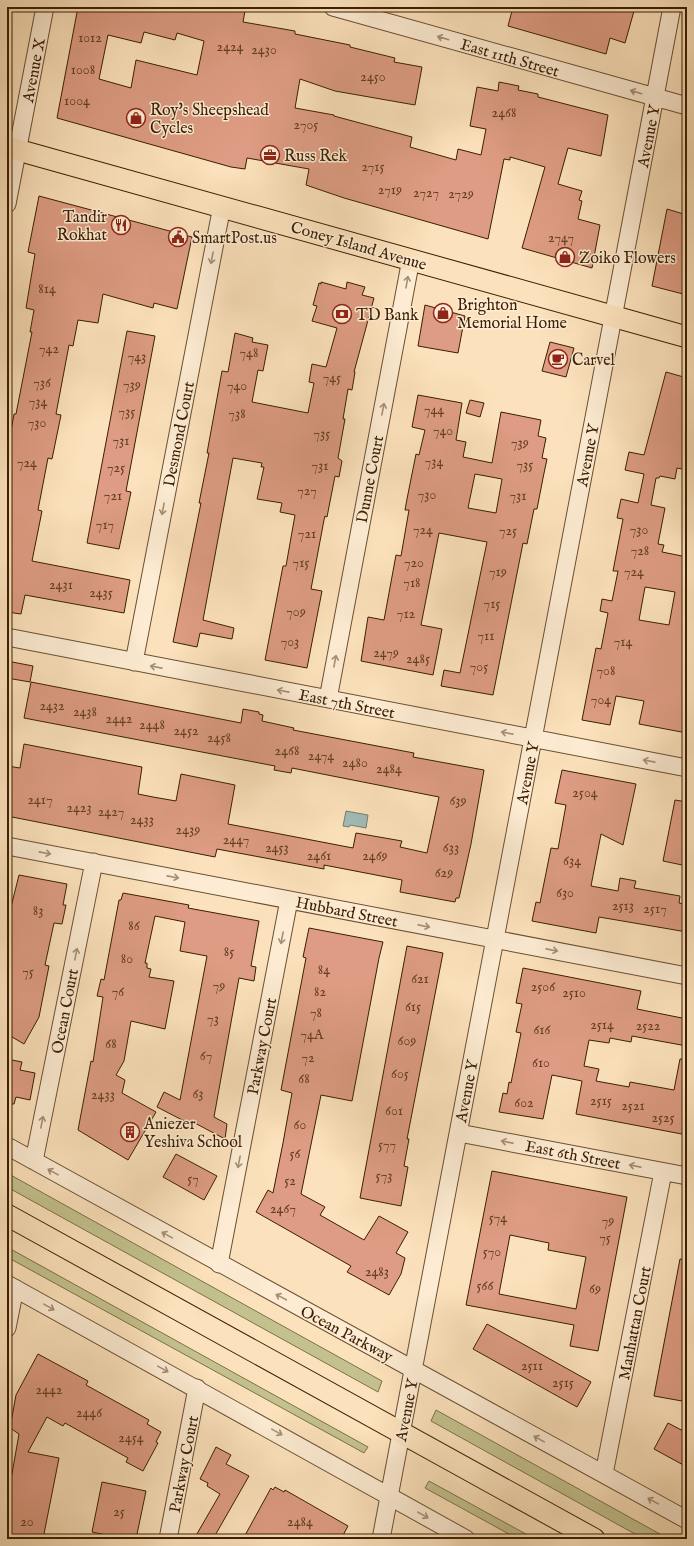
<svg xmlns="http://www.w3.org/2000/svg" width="694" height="1546" viewBox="0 0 694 1546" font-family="'IM FELL English',serif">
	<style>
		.green { fill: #c3c28e; stroke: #7f7048 }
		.water { fill: #a1bcb8; stroke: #787d70 }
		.building { fill: #dd9c83; stroke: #3b1e03; fill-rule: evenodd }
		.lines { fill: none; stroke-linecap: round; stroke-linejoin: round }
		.minor-casing { stroke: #6b4f31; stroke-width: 19 }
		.major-casing { stroke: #3b1e03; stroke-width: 23 }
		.minor { stroke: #fdecd3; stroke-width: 17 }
		.major { stroke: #fce2bc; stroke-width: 21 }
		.oneway { stroke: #a68f75 }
		.labels { text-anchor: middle; stroke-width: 3; stroke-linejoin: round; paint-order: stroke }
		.number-label { font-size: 14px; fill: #643e23 }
		.street-label { font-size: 16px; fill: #3b1e03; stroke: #fdecd3 }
		.poi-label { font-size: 16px; fill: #3b1e03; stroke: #fdecd3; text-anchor: start }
	</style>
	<rect width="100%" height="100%" fill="#fce2bc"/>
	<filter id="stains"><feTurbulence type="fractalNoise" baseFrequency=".005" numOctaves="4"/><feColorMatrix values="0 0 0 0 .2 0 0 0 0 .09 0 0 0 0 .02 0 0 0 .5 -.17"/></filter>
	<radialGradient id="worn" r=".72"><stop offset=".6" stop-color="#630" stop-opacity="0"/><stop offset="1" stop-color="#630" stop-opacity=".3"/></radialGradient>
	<!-- green -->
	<path class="green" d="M7,1173L382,1381L378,1392L7,1187Z
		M7,1247L368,1447L364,1453L7,1257Z
		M436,1410L669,1539H644L431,1421Z
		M429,1481L535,1539H518L425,1488Z"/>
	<!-- water -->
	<path class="water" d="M346,811L368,815L366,828L350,825L349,827L343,826Z"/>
	<!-- building -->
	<path class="building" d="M78,7H215L227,11L228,8L245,11L243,22L295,31V34L350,45V47L395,58L394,62L422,67L415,105L335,91L300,79L295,108L334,115V116L412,137L410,147L456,160L458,149L481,155L486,129L470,126L477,87L498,91L499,82L519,86L518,90L538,94V97L608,115L601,156L568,148L558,184L582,191L579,200L582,201L578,219L600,225L592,268L522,248L545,167L510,157V160L504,159L488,239L344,198L306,185L309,169L247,158L245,169L231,167L57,118ZM144,32L175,40L177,33L204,41L197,75L136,60L131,88L99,79L108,35L141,43Z
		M513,7H618L634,11L625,43L610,38L606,54L508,26Z
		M39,196L192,237L177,309L154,303L153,308L103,294L98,323L78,320L73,346L69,345L56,414L61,415L52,459L48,458L38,510L42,511L32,561L130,580L124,613L25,595L21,614L7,612V453L14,414H16L32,332H30L34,310L26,308L35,254L28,252Z
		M667,209L687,215V295L652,286Z
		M321,282L346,289L347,282L365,287L362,295L374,298L354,372H355L352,390L348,389L343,419H345L338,458L342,461L339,477L335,476L327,517L325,516L324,520L311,589L322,591L307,668L265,660L283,566H286L295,515L280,512L282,503L257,499L264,467H261L262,463L233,458L203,620L234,628L232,639L200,633L197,647L173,642L201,503H199L209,453H207L222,371L228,372L235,333L253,338L252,342L268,345L263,371L258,370L252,402L308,413L314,383L309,382L312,364L326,367L337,328L312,321L317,306L313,305L319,283L321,284Z
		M425,305L465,316L458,353L418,346Z
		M127,331L155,336L126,491L131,492L119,549L87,543Z
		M550,342L574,348L566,377L542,371Z
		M666,372L687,378V470L677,468L675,479L660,476L659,478H656L651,505L665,508L658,544L664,545L662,552L687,557V733L639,724L644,701L616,696L610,725L582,720L596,648L601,649L608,613L600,611L602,599L612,601L618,571H613L623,519L617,518L621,499L638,503L644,474L625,470L629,452L644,455ZM645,587L675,592L669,625L639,620Z
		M418,395L462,403L456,440L466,442L463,457L492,463L501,412L541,420L538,436L546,438L542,458L547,459L543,478L537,509H534L527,544L523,543L493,695L441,686L444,670L460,673L487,542L439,533L421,625L442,629L433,675L361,661L368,617L384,620L396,555L401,556L409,510H405L407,499L416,454L419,455L425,430L412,427ZM475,474L502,479L496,513L468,508Z
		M470,400L484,403L480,417L466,413Z
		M7,661L33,666L30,682L7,678Z
		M31,682L241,723L243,709L259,712V714L263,715L262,721L294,728L293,730L414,753L413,757L484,770L471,844L459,898H456L455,902L400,892L402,880L324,865V869L217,849L215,857L7,816V766L20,768L24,744L142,767L138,794L153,797L176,801L181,774L235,785L228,824L353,848L356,833L402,841L400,847L427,853L439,797L292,768L291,773L274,770L275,766L24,718Z
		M562,770L636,784L623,845L601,834L591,886L618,891L620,878L636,881L634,888L680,896L679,903L687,905V932L599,917L596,933L532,921L536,902L540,903L551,848L558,849L566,805L555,803Z
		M675,800L687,802V866L663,861Z
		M19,875L67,884L63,905H66L62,924L54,923L45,965L49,966L39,1017L24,1044L7,1034V923Z
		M123,893L189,905L188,908L259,921L251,966L256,967L254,981L239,978L214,1117L227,1124L225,1139L191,1121L190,1124L157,1107L164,1092L180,1100L207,956L180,951L185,922L155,916L145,963H147V968L151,969L149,977L174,981L165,1029L131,1021L124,1061L116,1075L125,1080L122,1093L156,1112L128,1160L78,1130L91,1061L93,1062L103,997L97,996L101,979L104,980L119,900H121Z
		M309,928L383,942L379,958L352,1101L321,1095L301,1194L325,1207L320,1215L364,1240L379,1216L408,1232L396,1253L405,1258L401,1274L389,1295L347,1272L351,1266L256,1212L268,1190L273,1193L283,1143L292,1093L281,1090L306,958L303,957Z
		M407,946L443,953L407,1139H409L404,1166L408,1167L401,1206L360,1198Z
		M523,968L641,991L637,1009L687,1019V1046L632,1036L631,1042L610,1038L609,1043L589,1040L584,1066L599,1069L596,1081L629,1087L630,1082L674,1090L680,1059H687V1135L576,1114L582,1081L552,1075L543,1119L499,1112L503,1093L507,1094L509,1082L511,1083L521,1033L516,1032L522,1004L516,1003Z
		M7,1059L22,1062L20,1070L35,1073L30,1100L16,1097L14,1104H7Z
		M176,1154L217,1176L204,1200L163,1177Z
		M492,1171L627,1197L598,1351L570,1346L574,1325L466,1305ZM510,1235L549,1243L548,1250L586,1257L576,1309L499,1294Z
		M680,1259L687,1260V1377L682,1401L654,1396Z
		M487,1324L591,1382L577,1407L473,1349Z
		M38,1354L88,1381L86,1385L149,1420L147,1424L161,1432L156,1442L158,1443L143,1471L126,1462L128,1458L65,1423L63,1426L47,1417L28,1452L59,1458L43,1539H7V1502L19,1434L10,1428L16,1395Z
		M668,1423L687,1433V1467L654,1449Z
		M216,1447L231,1455L226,1464L249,1476L213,1539H194L220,1494L207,1486L208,1483L200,1479Z
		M102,1482L146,1491L136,1539H125L92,1532Z
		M275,1487L284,1492L285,1490L348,1526L341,1539H243L271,1488L273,1490Z"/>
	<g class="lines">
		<!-- minor casing -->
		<g class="minor-casing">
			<path id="minor" d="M333,7L687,106
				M7,204L45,7
				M7,637L687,768
				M134,662L222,206
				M328,699L411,259
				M7,846L687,976
				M459,1133L687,1176
				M7,1146L687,1520
				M34,1161L94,862
				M219,1264L289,900
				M7,1284L466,1539
				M7,1328L15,1288
				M604,1474L663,1172
				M168,1539L197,1388
				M381,1539L672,7"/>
		</g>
		<!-- major casing -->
		<g class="major-casing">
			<path id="major" d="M7,147L687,337
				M7,1215L594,1539"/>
		</g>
		<!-- minor -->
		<use href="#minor" class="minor"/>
		<!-- major -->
		<use href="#major" class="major"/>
	</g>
	<!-- one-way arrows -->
	<defs><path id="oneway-shaft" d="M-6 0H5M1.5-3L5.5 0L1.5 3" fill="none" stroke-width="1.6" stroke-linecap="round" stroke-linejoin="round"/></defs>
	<g class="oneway">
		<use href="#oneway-shaft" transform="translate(443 38) rotate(-164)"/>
		<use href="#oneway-shaft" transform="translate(636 92) rotate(-164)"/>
		<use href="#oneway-shaft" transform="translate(212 258) rotate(101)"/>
		<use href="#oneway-shaft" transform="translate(407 282) rotate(-80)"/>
		<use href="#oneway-shaft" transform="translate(383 409) rotate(-79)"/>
		<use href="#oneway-shaft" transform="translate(163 509) rotate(101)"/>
		<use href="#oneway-shaft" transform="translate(335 661) rotate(-79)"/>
		<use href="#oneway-shaft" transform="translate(156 667) rotate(-169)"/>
		<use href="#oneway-shaft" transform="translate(283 691) rotate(-169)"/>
		<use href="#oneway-shaft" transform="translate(507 733) rotate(-169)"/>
		<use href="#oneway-shaft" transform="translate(649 761) rotate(-169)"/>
		<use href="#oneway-shaft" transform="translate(45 853) rotate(11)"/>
		<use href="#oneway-shaft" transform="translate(173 877) rotate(11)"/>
		<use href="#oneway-shaft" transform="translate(424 926) rotate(11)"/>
		<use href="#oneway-shaft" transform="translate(282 938) rotate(101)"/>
		<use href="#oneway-shaft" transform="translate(552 950) rotate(11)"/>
		<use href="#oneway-shaft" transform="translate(76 954) rotate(-79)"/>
		<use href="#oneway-shaft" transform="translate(42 1122) rotate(-79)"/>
		<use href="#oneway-shaft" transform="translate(507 1142) rotate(-169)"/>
		<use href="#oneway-shaft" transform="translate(239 1162) rotate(101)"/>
		<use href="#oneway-shaft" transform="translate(635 1166) rotate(-169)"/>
		<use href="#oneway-shaft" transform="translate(53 1172) rotate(-151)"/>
		<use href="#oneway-shaft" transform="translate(167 1235) rotate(-151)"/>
		<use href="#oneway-shaft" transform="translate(281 1297) rotate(-152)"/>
		<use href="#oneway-shaft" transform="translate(49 1307) rotate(29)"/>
		<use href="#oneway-shaft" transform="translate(163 1369) rotate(29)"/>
		<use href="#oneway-shaft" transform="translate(277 1432) rotate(29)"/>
		<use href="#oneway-shaft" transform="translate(539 1439) rotate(-151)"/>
		<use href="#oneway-shaft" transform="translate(653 1501) rotate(-151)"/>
		<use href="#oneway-shaft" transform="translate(423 1515) rotate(29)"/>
	</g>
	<!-- icons -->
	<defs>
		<g id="shop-ring" transform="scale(1)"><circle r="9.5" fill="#fdecd3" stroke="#8f2418" stroke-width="1.5"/><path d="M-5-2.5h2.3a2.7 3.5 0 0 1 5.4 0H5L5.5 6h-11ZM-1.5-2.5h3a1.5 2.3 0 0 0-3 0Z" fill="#8f2418"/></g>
		<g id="office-ring" transform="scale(1)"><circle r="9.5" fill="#fdecd3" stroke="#8f2418" stroke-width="1.5"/><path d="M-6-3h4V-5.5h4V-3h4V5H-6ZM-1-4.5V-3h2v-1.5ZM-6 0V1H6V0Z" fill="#8f2418"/></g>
		<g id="restaurant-ring" transform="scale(1)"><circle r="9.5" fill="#fdecd3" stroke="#8f2418" stroke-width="1.5"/><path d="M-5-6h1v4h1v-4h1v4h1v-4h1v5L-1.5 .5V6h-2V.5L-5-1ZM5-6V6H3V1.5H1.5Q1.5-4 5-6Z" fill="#8f2418"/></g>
		<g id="civic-ring" transform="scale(1)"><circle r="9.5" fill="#fdecd3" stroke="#8f2418" stroke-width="1.5"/><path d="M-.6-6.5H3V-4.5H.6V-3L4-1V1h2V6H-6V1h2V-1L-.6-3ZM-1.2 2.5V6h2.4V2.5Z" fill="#8f2418"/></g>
		<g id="bank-ring" transform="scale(1)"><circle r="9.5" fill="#fdecd3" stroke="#8f2418" stroke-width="1.5"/><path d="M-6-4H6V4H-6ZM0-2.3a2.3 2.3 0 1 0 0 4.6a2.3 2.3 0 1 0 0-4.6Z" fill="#8f2418"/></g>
		<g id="cafe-ring" transform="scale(1)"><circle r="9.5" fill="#fdecd3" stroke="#8f2418" stroke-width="1.5"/><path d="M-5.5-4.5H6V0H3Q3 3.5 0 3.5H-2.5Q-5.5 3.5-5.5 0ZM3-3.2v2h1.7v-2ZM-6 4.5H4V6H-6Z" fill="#8f2418"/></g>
		<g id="building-ring" transform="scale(1)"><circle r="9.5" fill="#fdecd3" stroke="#8f2418" stroke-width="1.5"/><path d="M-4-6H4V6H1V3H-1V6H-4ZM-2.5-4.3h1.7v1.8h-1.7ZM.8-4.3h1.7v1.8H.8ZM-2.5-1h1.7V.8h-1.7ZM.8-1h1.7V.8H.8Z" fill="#8f2418"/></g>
	</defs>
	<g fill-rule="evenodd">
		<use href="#shop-ring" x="136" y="118"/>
		<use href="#office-ring" x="270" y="155"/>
		<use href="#restaurant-ring" x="121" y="225"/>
		<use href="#civic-ring" x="178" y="237"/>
		<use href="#shop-ring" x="565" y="257"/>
		<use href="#shop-ring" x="443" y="313"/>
		<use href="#bank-ring" x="342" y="314"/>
		<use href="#cafe-ring" x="558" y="359"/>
		<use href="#building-ring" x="130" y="1132"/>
	</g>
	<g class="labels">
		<!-- number labels -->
		<g class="number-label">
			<text x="90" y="42">1012</text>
			<text x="230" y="51">2424</text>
			<text x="264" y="54">2430</text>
			<text x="83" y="74">1008</text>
			<text x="373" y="81">2450</text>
			<text x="77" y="105">1004</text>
			<text x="504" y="117">2468</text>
			<text x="306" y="129">2705</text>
			<text x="373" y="171">2715</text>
			<text x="390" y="194">2719</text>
			<text x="426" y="197">2727</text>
			<text x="461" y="198">2729</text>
			<text x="561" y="242">2747</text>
			<text x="47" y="293">814</text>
			<text x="49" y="353">742</text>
			<text x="249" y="357">748</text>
			<text x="137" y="361">743</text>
			<text x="332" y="382">745</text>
			<text x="42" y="387">736</text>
			<text x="132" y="389">739</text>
			<text x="237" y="390">740</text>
			<text x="38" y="406">734</text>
			<text x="434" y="414">744</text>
			<text x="127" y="416">735</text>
			<text x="237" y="418">738</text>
			<text x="37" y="427">730</text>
			<text x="443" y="435">740</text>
			<text x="322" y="438">735</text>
			<text x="121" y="445">731</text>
			<text x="520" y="447">739</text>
			<text x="434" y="466">734</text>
			<text x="27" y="467">724</text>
			<text x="525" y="469">735</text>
			<text x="320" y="470">731</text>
			<text x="116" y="472">725</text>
			<text x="307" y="495">727</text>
			<text x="427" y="499">730</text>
			<text x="113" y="500">721</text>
			<text x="518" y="500">731</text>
			<text x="105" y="529">717</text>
			<text x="423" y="534">724</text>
			<text x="639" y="534">730</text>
			<text x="508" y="535">725</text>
			<text x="307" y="538">721</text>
			<text x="640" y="555">728</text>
			<text x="301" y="567">715</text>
			<text x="414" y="567">720</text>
			<text x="498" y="576">719</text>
			<text x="634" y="576">724</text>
			<text x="412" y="587">718</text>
			<text x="61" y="589">2431</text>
			<text x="101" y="597">2435</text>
			<text x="492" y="608">715</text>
			<text x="296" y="616">709</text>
			<text x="406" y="618">712</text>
			<text x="486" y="640">711</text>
			<text x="290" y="646">703</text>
			<text x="623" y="646">714</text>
			<text x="386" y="657">2479</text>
			<text x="418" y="663">2485</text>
			<text x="479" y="671">705</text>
			<text x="606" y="675">708</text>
			<text x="601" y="704">704</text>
			<text x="52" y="710">2432</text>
			<text x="85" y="716">2438</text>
			<text x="119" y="723">2442</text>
			<text x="152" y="729">2448</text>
			<text x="186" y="735">2452</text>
			<text x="219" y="742">2458</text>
			<text x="287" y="755">2468</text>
			<text x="321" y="760">2474</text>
			<text x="355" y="767">2480</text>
			<text x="389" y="773">2484</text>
			<text x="585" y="797">2504</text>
			<text x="40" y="804">2417</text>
			<text x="458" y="805">639</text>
			<text x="79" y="812">2423</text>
			<text x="111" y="816">2427</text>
			<text x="142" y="824">2433</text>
			<text x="188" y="834">2439</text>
			<text x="236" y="844">2447</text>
			<text x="277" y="852">2453</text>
			<text x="451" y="852">633</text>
			<text x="319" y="860">2461</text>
			<text x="375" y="860">2469</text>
			<text x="572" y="865">634</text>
			<text x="444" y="877">629</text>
			<text x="565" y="897">630</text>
			<text x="623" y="910">2513</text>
			<text x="655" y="913">2517</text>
			<text x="38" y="915">83</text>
			<text x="134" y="930">86</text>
			<text x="229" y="956">85</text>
			<text x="127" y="963">80</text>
			<text x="324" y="974">84</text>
			<text x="28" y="976">75</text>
			<text x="420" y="983">621</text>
			<text x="219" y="990">79</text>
			<text x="543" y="991">2506</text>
			<text x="118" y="996">76</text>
			<text x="320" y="996">82</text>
			<text x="574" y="997">2510</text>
			<text x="413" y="1011">615</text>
			<text x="316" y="1017">78</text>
			<text x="213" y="1023">73</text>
			<text x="602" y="1029">2514</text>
			<text x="648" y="1030">2522</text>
			<text x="542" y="1034">616</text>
			<text x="312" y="1039">74A</text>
			<text x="407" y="1045">609</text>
			<text x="111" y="1048">68</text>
			<text x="206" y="1060">67</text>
			<text x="308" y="1062">72</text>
			<text x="541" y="1067">610</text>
			<text x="400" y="1078">605</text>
			<text x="304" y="1083">68</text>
			<text x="198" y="1098">63</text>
			<text x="103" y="1099">2433</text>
			<text x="601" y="1105">2515</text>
			<text x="524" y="1107">602</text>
			<text x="633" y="1110">2521</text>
			<text x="394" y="1115">601</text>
			<text x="663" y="1122">2525</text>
			<text x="300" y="1129">60</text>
			<text x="387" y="1149">577</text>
			<text x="295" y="1158">56</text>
			<text x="384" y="1180">573</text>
			<text x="193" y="1183">57</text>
			<text x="290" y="1185">52</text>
			<text x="283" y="1213">2467</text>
			<text x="498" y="1222">574</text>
			<text x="608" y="1225">79</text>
			<text x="605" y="1242">75</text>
			<text x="492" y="1256">570</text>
			<text x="377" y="1276">2483</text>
			<text x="485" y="1290">566</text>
			<text x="595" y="1293">69</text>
			<text x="532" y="1370">2511</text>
			<text x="563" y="1387">2515</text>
			<text x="49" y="1394">2442</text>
			<text x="89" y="1417">2446</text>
			<text x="131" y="1442">2454</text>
			<text x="119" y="1516">25</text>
			<text x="27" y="1526">20</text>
			<text x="300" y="1526">2484</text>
		</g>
		<!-- street labels -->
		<g class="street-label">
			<text transform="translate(510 57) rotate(16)" y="6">East 11th Street</text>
			<text transform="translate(33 70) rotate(-79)" y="6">Avenue X</text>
			<text transform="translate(648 136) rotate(-79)" y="6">Avenue Y</text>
			<text transform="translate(359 245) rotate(16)" y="6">Coney Island Avenue</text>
			<text transform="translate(178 434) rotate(-79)" y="6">Desmond Court</text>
			<text transform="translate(587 455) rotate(-79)" y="6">Avenue Y</text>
			<text transform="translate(369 479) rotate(-79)" y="6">Dunne Court</text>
			<text transform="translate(347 703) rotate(11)" y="6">East 7th Street</text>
			<text transform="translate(527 773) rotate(-79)" y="6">Avenue Y</text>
			<text transform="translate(347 911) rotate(11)" y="6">Hubbard Street</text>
			<text transform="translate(64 1011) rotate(-79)" y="6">Ocean Court</text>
			<text transform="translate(261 1046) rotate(-79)" y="6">Parkway Court</text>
			<text transform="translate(466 1091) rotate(-79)" y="6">Avenue Y</text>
			<text transform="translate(573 1154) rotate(11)" y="6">East 6th Street</text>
			<text transform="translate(634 1323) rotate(-79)" y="6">Manhattan Court</text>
			<text transform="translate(347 1333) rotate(28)" y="6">Ocean Parkway</text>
			<text transform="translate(406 1410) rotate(-79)" y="6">Avenue Y</text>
			<text transform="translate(183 1464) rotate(-79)" y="6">Parkway Court</text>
		</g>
		<!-- poi labels -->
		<g class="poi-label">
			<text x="150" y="115">Roy's Sheepshead<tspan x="150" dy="18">Cycles</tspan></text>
			<text x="284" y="161">Russ Rek</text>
			<text x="107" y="222" text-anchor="end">Tandir<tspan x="107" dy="18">Rokhat</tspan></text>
			<text x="192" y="243">SmartPost.us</text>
			<text x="579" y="263">Zoiko Flowers</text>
			<text x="457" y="310">Brighton<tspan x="457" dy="18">Memorial Home</tspan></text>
			<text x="356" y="320">TD Bank</text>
			<text x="572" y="365">Carvel</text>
			<text x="144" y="1129">Aniezer<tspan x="144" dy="18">Yeshiva School</tspan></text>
		</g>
	</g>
	<!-- margin -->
	<rect width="694" height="1546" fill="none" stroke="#fce2bc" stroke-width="24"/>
	<rect x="8" y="8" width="678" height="1530" fill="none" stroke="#3b1e03" stroke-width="2"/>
	<rect x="12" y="12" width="670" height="1522" fill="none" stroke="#3b1e03"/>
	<rect width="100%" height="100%" filter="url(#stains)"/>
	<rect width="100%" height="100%" fill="url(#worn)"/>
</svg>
